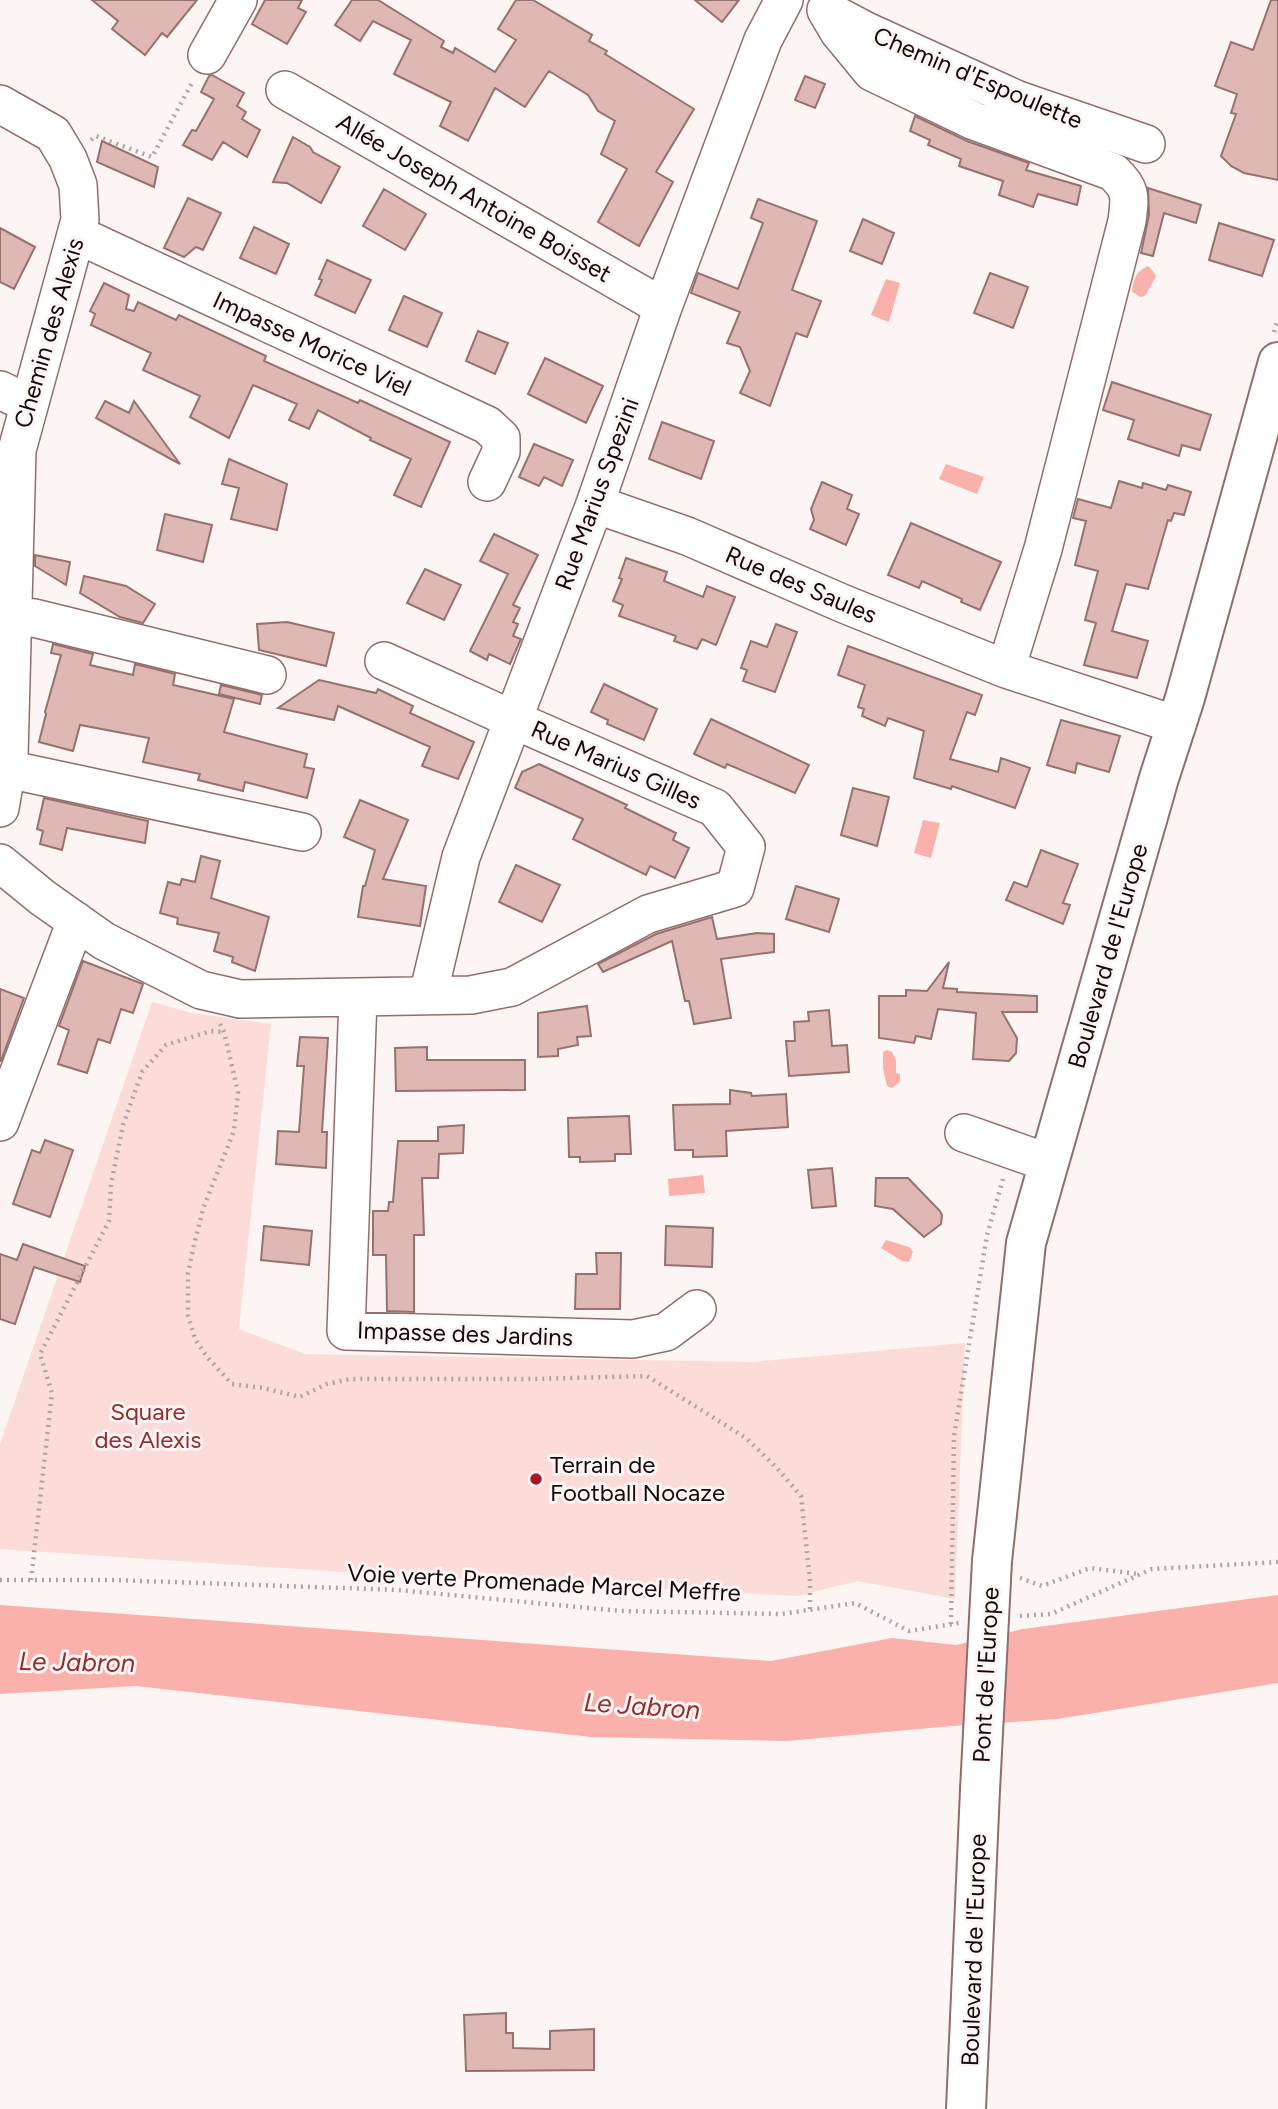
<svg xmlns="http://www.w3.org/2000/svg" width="1278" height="2109" viewBox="0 0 1278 2109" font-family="Figtree,sans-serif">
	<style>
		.green { fill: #fbdcd9 }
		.water { fill: #fab0ab }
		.building { fill: #dfb8b5; stroke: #95726f; stroke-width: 2 }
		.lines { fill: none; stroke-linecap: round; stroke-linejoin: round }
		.minor-casing { stroke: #916e6c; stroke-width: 40 }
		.major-casing { stroke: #916e6c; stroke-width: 42 }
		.path { stroke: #aea4a3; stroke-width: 4.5; stroke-dasharray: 2 5; stroke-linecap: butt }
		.minor { stroke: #fff; stroke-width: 37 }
		.major { stroke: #fff; stroke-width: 38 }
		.major-bridge-casing { stroke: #916e6c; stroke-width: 42; stroke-linecap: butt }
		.major-bridge { stroke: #fff; stroke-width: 38 }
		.poi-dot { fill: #ab1628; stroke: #fdf5f4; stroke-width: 2.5 }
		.labels { text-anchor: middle; stroke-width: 6; stroke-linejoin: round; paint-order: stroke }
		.street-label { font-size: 24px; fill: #160909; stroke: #fdf5f4 }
		.park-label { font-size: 24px; fill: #942c2f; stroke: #fdf5f4 }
		.poi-label { font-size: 24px; fill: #160909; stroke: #fdf5f4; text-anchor: start }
		.water-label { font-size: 26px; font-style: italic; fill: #942b2f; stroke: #fdf5f4 }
	</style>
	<rect width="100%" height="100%" fill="#fdf5f4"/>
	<!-- green -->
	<path class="green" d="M152,1002L192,1013L271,1024L239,1329L305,1354L752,1362L965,1343L955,1599L858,1581L797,1596L402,1576L0,1549V1444Z"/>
	<!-- water -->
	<path class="water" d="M1148,266L1152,270L1156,276L1146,295L1141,297L1132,292C1134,279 1135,272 1148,266Z
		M886,279L900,283L889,322L871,315Z
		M946,464L984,477L977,494L939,479Z
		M923,820L940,823L931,858L914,853Z
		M887,1050L892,1052L896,1060V1073L900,1074V1082L892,1088L887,1086L883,1068V1052Z
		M703,1175L705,1193L669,1196L668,1179Z
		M886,1240L909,1247L913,1252L909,1262L902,1261L881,1248Z
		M1278,1595V1683L1058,1719L952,1726L787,1741L591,1737L136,1686L0,1694V1605L771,1661L892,1638L956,1645L1023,1629Z"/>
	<!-- building -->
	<path class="building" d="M92,0H197L167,37L162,33L145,55L112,29L118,21Z
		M265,0H302L298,8L306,12L287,44L252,24Z
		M352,0H378L444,41L441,47L453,53L455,48L495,72L516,40L498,29L516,0H533L592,35L589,41L607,51L605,54L694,109L656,172L673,182L639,246L598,222L627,169L601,154L615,121L598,111L588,95L549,71L525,107L495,88L468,141L440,126L451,102L394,74L411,40L373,21L360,41L335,25Z
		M695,0H739L722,22Z
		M1271,0H1278V180L1244,173L1231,166L1221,156L1236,114L1231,113L1237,94L1215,86L1231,42L1253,50Z
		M212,75L244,93L237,106L246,112L242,119L260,130L247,157L223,142L212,160L183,145L192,130L196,131L214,99L201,92L209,76Z
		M805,76L825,84L815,108L795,100Z
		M915,116L967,141L1029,163L1026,170L1081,186L1077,205L1038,194L1033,207L999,195L1003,181L959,166L961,159L928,145L930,140L910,131Z
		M293,137L310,147L313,152L340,167L321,203L287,183L273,182Z
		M102,141L158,167L154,187L97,162Z
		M1148,188L1201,205L1196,223L1164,213L1153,256L1141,253L1149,215Z
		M384,189L426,214L405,250L363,226Z
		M188,198L221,213L203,250L196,247L184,257L164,248Z
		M758,199L817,221L792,290L821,301L807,337L796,333L770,406L740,393L750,371L740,347L727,343L740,312L691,293L698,273L738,289L763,223L751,218Z
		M863,219L894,233L882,264L850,251Z
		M1219,223L1274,240L1262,276L1209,260Z
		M254,227L289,244L276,274L240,258Z
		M0,228L35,247L14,289L0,282Z
		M327,260L371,280L355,313L315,295L322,280L319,279Z
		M990,273L1028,287L1013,328L974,313Z
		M104,283L129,295L126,309L134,311L138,302L176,320L179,315L266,356L264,361L358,403L360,400L450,442L421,507L394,495L411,459L370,440L371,438L318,410L309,429L289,420L297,404L253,385L229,438L190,417L200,396L143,370L151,353L91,325L95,314L90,311Z
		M404,296L442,313L427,347L389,330Z
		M478,331L508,343L495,374L466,361Z
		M545,358L603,386L586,423L528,394Z
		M1112,382L1211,415L1200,450L1182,445L1179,456L1128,439L1134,420L1103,410Z
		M105,401L129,413L134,401L180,464L96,418Z
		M662,422L714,441L701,479L649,459Z
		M534,444L573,460L562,486L544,477L539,486L519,477Z
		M229,459L287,484L277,530L231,519L239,488L222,484Z
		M1119,481L1142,488L1143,483L1166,490L1168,485L1191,492L1184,515L1174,513L1171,521L1168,520L1148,589L1126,584L1112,631L1148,641L1137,678L1084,665L1096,623L1085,620L1098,571L1075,565L1086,521L1073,518L1078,499L1111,508Z
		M822,482L852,495L847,509L859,514L846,545L810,529L814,520L811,509Z
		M165,514L212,525L203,562L157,550Z
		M911,523L1001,562L980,610L961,602L962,599L922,581L919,588L888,575Z
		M494,534L538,555L513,605L520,608L513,622L518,624L513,636L521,639L510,664L489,654L487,660L470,651L508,574L480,561Z
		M35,555L70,562L66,585L35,566Z
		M626,558L667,572L664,581L703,597L707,586L735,597L716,645L702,639L697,649L674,641L676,636L619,616L623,605L613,601L622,579L619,578Z
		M425,569L461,585L444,620L407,603Z
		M84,576L126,586L155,604L143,623L120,617L80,593Z
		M287,622L334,633L326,666L259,650L257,624Z
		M776,624L797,632L775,692L743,681L747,670L741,668L751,641L767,647Z
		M53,644L93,654L90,665L133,675L135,664L175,674L173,685L234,699L224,732L307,754L304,767L314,769L307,798L245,782L243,791L198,780L200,774L143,762L149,738L80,725L73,751L39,742L46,714L45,712L61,655L51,653Z
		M848,646L982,695L975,715L967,712L950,759L998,772L1001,758L1030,768L1015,808L952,786L951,789L914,778L924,731L888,718L885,726L862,716L864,709L858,707L865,685L838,675Z
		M319,680L376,693L378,689L413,706L410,713L474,742L458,779L422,766L430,747L338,706L334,720L278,708Z
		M604,684L657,709L644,740L607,724L608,720L591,712Z
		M221,685L262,695L260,704L219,694Z
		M711,719L809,765L795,793L727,764L725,768L694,754Z
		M1061,720L1120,736L1109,772L1077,763L1075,773L1047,765Z
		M539,764L627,805L625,808L676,833L673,840L689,848L675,878L650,866L646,875L573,839L583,819L515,788L522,772Z
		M853,788L889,797L877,846L841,835Z
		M44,798L148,821L145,843L67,828L62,850L40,844L43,831L37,829Z
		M360,800L408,820L383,879L426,886L420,926L358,917L363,886H365L375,850L344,837Z
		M1041,850L1078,864L1063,903L1070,905L1063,924L1006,900L1014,882L1027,887Z
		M201,856L220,861L211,898L269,917L255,971L232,962L233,957L214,951L219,933L177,924L178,918L160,913L168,882L180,885L182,879L195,882Z
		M516,865L560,885L542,922L499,902Z
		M796,886L839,899L829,932L786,919Z
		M712,917L717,939L757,933L774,934V952L721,959L731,1018L694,1024L689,1001H685L672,941L603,972L598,964L656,934Z
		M83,961L143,984L133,1013L121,1009L110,1043L98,1039L87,1073L58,1064L69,1030L59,1026Z
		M949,962L943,988L957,989V992L1037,996V1012H1002L1017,1038L1016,1053L1009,1061L973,1059L976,1013L938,1009L931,1039L916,1036L914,1043L879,1038V996H906V990L927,991Z
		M0,989L24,998L1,1061H0Z
		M587,1006L591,1036L577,1037L578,1045L558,1049V1056L538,1057V1013Z
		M829,1010L832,1046L847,1045L849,1072L789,1076L786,1041H795L794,1022L809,1021L808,1012Z
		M300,1037L328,1038L322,1132H327L326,1168L276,1164L278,1131L299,1132L304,1066H297Z
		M427,1047V1060H525V1090L396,1091L395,1048Z
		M730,1090L751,1093L752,1096L786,1094L788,1127L726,1131L727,1156L693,1157V1150H675L673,1105L730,1104Z
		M629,1116L631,1154H615V1161L580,1162V1157H569L568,1118Z
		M464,1125L463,1153L439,1154L438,1178H422L424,1235H414V1312L387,1311L386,1255H373V1211H388L389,1202H393L398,1141H438V1127Z
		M45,1140L73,1150L50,1217L13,1204L32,1150L40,1153Z
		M832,1168L836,1206L812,1208L808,1170Z
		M876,1178H908L940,1211L942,1215L941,1224L924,1237L893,1209L875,1206Z
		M264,1226L312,1231L309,1265L261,1260Z
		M666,1226L713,1228L712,1267L665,1265Z
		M23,1244L85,1266L80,1282L34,1267L15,1324L0,1319V1254L17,1260Z
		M596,1253H621L620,1309H575L576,1274H597Z
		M506,2013V2033H513V2048L550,2049V2031L594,2029V2070L466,2071L464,2015Z"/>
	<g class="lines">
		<!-- minor casing -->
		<g class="minor-casing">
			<path id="minor" d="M826,10L839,32L872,72L974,121L1113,172C1132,190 1130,196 1127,221L1043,549L1006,669L1177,725
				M830,12L866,31L1018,100L1146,144
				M207,55L238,0
				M285,90L663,307
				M0,104L53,134L68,159L78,185L80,220L17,450L9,756L0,808
				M78,235L487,425L501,438V452L487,482
				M0,390L29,404
				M595,504L687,536L844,604L1006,669
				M13,616L34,618L267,675
				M7,769L302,832
				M0,863L43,898L104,941L201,990L240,999L471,995L512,987L648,914L735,888L746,847L715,808L514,720L384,661
				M428,995L461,857L595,504L663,307L763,40L784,0
				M358,998L346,1331L633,1339L666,1332L697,1309
				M0,1122L76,921
				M964,1133L1049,1163"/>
		</g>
		<!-- major casing -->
		<g class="major-casing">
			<path id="major" d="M992,1561L1026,1243L1159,778L1185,698L1278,362
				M966,2109L980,1790"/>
		</g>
		<!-- path -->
		<path class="path" d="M91,140L96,136L152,157L193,81
			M1274,332L1278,319
			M220,1024L224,1032L238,1092L234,1131L203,1209L194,1245L188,1273V1315L195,1339L207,1357L232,1384L263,1388L300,1397L327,1384L350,1379H534L647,1376L746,1438L777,1468L801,1496L810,1581V1609
			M1020,1578L1042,1586L1090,1568L1139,1574
			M0,1580H115L398,1590L621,1611L782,1614L855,1603L909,1631L959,1623
			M31,1580L52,1393L40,1354L109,1221L111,1184L123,1125L142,1072L166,1045L211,1031L224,1032
			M1020,1616L1051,1614L1152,1569L1278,1562
			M951,1624L954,1436L987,1235L1003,1179"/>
		<!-- minor -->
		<use href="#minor" class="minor"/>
		<!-- major -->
		<use href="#major" class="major"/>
		<!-- major-bridge casing -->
		<g class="major-bridge-casing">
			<path id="major-bridge" d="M980,1790L992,1561"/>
		</g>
		<!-- major-bridge -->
		<use href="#major-bridge" class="major-bridge"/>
	</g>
	<!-- markers -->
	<circle class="poi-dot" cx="536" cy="1479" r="7"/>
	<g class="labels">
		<!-- street labels -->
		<g class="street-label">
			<text transform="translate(978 78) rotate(23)" y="8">Chemin d'Espoulette</text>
			<text transform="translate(474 198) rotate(30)" y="8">Allée Joseph Antoine Boisset</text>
			<text transform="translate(49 333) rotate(-74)" y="8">Chemin des Alexis</text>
			<text transform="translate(312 344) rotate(25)" y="8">Impasse Morice Viel</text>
			<text transform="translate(597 494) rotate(-70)" y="8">Rue Marius Spezini</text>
			<text transform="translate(801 585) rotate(23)" y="8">Rue des Saules</text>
			<text transform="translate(616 765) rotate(24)" y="8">Rue Marius Gilles</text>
			<text transform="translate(1108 956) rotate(-74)" y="8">Boulevard de l'Europe</text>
			<text transform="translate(465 1334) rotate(2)" y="8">Impasse des Jardins</text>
			<text transform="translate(544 1583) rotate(3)" y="8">Voie verte Promenade Marcel Meffre</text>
			<text transform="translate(986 1675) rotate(-87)" y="8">Pont de l'Europe</text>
			<text transform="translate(974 1950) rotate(-88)" y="8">Boulevard de l'Europe</text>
		</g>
		<!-- park labels -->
		<g class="park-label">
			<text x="148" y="1420">Square<tspan x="148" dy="28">des Alexis</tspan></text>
		</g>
		<!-- poi labels -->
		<g class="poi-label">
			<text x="550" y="1473">Terrain de<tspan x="550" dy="28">Football Nocaze</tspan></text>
		</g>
		<!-- water labels -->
		<g class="water-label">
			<text transform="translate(77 1662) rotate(1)" y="9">Le Jabron</text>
			<text transform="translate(642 1706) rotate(4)" y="9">Le Jabron</text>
		</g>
	</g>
</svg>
